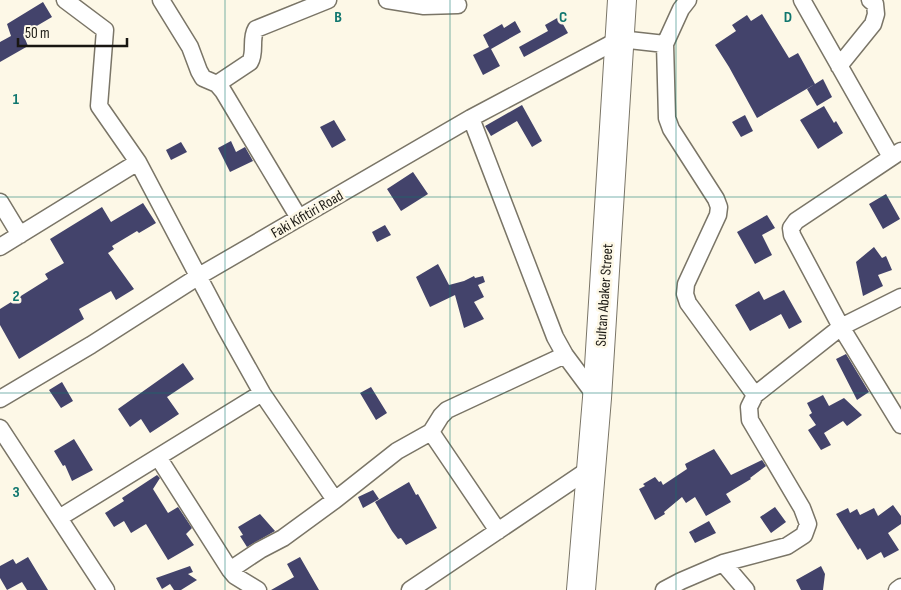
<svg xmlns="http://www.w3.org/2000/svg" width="901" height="590" viewBox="0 0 901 590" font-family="'Sofia Sans Condensed',sans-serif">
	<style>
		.building { fill: #43436b }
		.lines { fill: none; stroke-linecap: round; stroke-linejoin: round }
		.minor-casing { stroke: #7a7567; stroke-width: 19 }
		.trunk-casing { stroke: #7a7567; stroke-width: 30 }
		.minor { stroke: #fff; stroke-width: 16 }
		.trunk { stroke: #fff; stroke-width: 28 }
		.grid { fill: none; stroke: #0f766e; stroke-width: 1; stroke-opacity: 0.55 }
		.labels { text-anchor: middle; stroke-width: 5; stroke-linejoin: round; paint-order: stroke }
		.street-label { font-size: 15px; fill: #191712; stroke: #fdf8e7 }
		.grid-label { font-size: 16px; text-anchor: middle; font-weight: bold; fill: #0f766e; stroke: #fdf8e7; stroke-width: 5; stroke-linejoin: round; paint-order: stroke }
	</style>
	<rect width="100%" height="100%" fill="#fdf8e7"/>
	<!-- building -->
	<path class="building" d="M43,2L52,17L23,34L28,46L0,62V42L11,36L7,24Z
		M762,14L789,58L798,53L815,84L757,118L729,67L715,45L736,31L732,25L747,15L751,21Z
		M559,17L568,33L524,57L519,47L548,31L545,25Z
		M515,21L521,32L491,49L500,66L483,75L473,55L489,47L483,35L502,24L504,28Z
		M823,79L832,97L817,106L807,89Z
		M522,105L542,141L532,147L517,121L491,136L485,126Z
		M824,106L834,123L836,121L843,133L818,149L800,120Z
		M745,115L753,131L741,137L732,122Z
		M334,120L346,140L332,148L320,127Z
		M231,141L236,152L245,147L253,161L230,172L218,148Z
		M181,142L187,152L171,160L166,150Z
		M413,172L428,194L401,211L387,189Z
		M886,194L900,219L883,229L869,204Z
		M143,203L156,223L139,233L137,231L112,246L114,249L108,253L134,289L116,300L111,291L79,309L84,319L19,359L0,325V309L48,279L45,274L64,263L50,239L102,207L111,222Z
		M767,215L775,228L762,235L772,255L755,264L737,232Z
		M385,225L391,235L377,242L372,232Z
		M874,247L882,258L886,256L892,270L878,275L883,286L863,296L856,262Z
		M438,264L449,285L464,281L474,276L475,278L483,276L485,282L478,285L484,297L474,302L484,319L464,328L455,295L430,307L416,277Z
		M784,290L802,322L789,329L781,314L750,331L735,305L759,291L764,300Z
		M846,354L869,392L857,400L836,359Z
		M183,363L194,379L167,397L179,414L150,433L141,419L130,427L118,409Z
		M62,382L73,401L61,408L49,390Z
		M371,387L387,413L376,420L360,393Z
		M823,395L829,406L844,398L862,415L847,426L843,421L824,433L831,445L821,450L808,430L816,425L809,415L812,413L807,403Z
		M74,439L93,470L72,481L65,465L63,466L54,451Z
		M714,449L731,475L762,460L766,466L750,478L751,479L726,494L731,502L706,516L695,497L686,503L682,497L664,512L665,514L655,520L639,489L645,486L643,484L655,477L659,482L661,481L663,485L687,469L685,464Z
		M157,475L160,478L153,489L168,513L178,507L192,528L186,534L194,545L168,560L146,524L131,533L124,521L114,527L105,513L124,501L122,498Z
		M409,482L416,495L418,494L437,528L406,545L401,538L398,539L392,531L375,502Z
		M373,490L379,499L363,508L358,497Z
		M893,505L901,516V524L888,533L899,550L884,558L881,552L867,560L860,548L858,550L836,514L848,508L850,513L857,509L860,515L874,508L878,516Z
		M775,507L786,522L771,533L760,517Z
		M260,514L275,531L247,547L240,536L243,535L238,527Z
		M709,521L716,533L695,543L689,532Z
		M28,557L48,590H27L22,582L7,590L0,578V566L13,559L16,564Z
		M300,557L319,590H271L294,577L287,564Z
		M190,566L193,572L188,574L197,580L181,590H174L170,584L162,589L156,578Z
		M821,566L825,574L823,590H801L796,580Z"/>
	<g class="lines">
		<!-- minor casing -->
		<g class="minor-casing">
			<path id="minor" d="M161,0L190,47L199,71L203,78L217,84L223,91L299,218
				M387,0L424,6L458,5
				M688,0L681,9L665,44L667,118L671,129L716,199L719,207L718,215L686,284L685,294L688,303L755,395
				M802,0L891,157
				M839,66L873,24L876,14L875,4L870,0
				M217,84L250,62C256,52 250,39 256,29L328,0
				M471,118L555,337L565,355L597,398
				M901,151L796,221L791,228L792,235L841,327L901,425
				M0,202L20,235
				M0,247L138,162
				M0,399L91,345L199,276L471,118L620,39L665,44
				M0,428L106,590
				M431,432L498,531
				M158,457L230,570L235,576L258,590
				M335,500L397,451L431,432L441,416L447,410L565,355
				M59,518L262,393L225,327L138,162L99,106L105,30L65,0
				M723,563L746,590
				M230,570L260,550L283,538L335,500L262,393
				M410,590L591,468
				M664,590L681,581L723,563L787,546L804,535L808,524L802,508L750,420L749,407L755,395L841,327L901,297
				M897,590L901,587"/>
		</g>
		<!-- trunk casing -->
		<g class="trunk-casing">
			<path id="trunk" d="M581,590L597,398L622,0"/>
		</g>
		<!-- minor -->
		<use href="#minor" class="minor"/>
		<!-- trunk -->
		<use href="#trunk" class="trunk"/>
	</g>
	<!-- grid -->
	<path class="grid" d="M225,0V590M450,0V590M676,0V590M0,197H901M0,393H901"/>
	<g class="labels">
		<!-- street labels -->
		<g class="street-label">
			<text transform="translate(307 214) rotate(-30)" y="5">Faki Kifitiri Road</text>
			<text transform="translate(604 295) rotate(-86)" y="5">Sultan Abaker Street</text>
		</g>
	</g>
	<g class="grid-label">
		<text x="338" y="22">B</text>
		<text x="563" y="22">C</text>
		<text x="788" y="22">D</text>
		<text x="16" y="104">1</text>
		<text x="16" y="301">2</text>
		<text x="16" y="497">3</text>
	</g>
	<!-- scale -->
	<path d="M18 38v8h109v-8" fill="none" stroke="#191712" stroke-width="2.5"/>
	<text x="25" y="38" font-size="15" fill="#191712" stroke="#fdf8e7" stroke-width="4" paint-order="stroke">50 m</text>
</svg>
